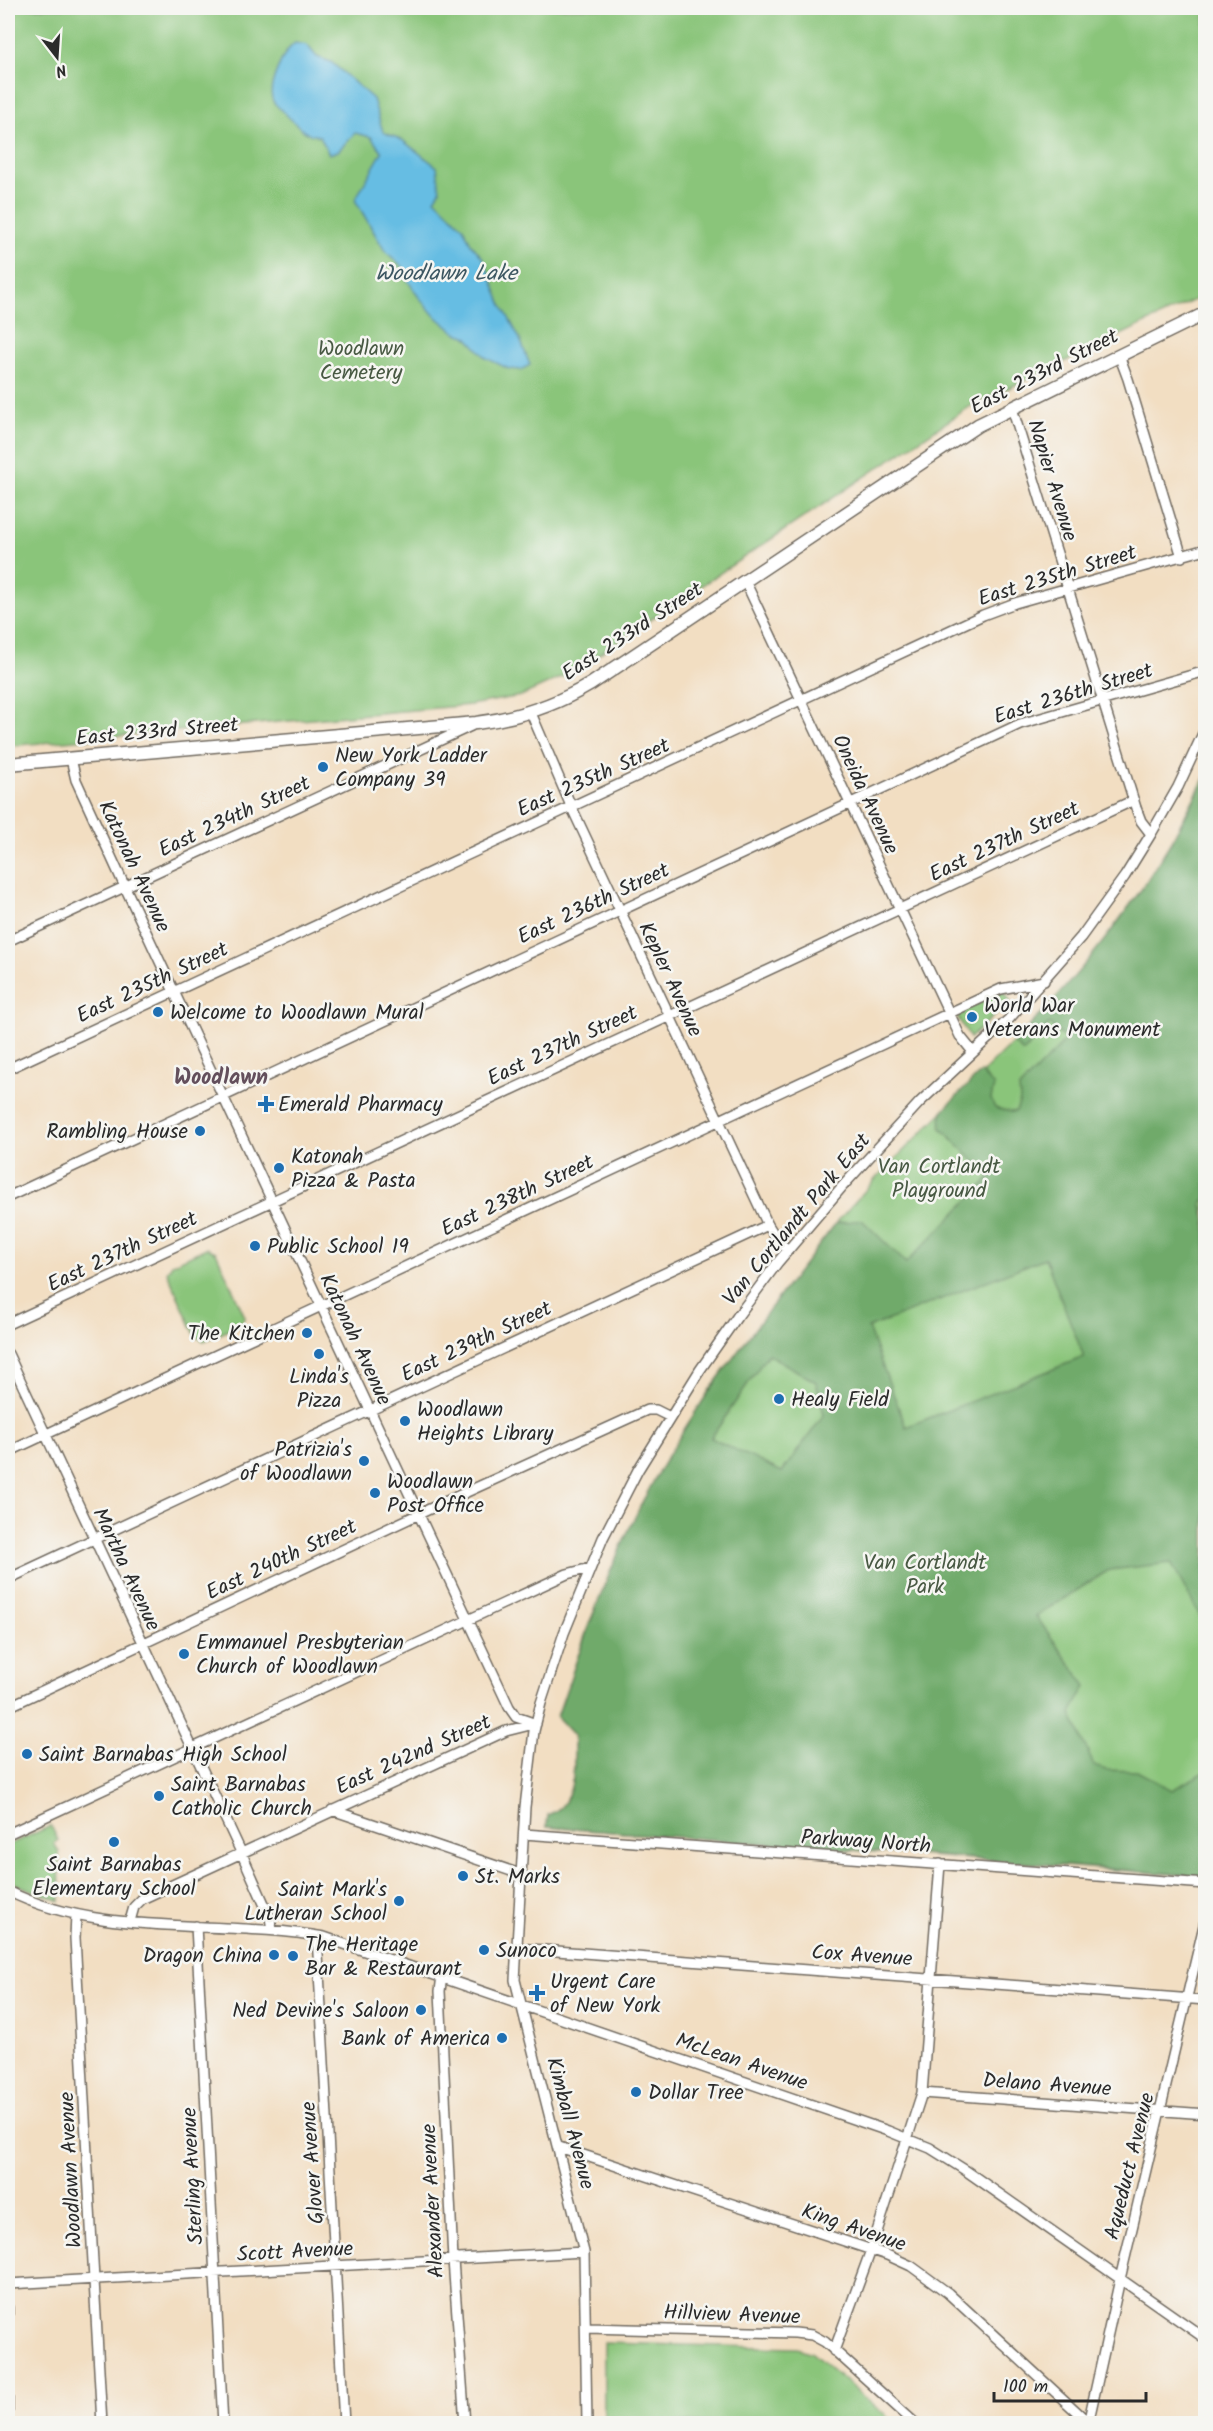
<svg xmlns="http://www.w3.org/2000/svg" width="1213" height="2431" viewBox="0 0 1213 2431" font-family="Kalam,sans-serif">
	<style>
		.green { fill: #8ac57a; stroke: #5a7852; stroke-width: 1.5 }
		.forest { fill: #6faa6a; stroke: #4d6a4a; stroke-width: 1.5; fill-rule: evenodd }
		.water { fill: #66bde3; stroke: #487487; stroke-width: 1.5 }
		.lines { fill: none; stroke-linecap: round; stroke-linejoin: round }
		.minor-casing { stroke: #716a60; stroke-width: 12 }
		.major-casing { stroke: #716a60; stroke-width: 15 }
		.minor { stroke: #fff; stroke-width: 9 }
		.major { stroke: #fff; stroke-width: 12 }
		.poi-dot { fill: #1f6fb2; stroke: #f6f6f2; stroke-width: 2 }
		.labels { text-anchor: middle; stroke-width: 5; stroke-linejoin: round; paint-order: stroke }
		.park-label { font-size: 21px; fill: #485943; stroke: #f6f6f2 }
		.street-label { font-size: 21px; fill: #2b2b2b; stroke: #f6f6f2 }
		.poi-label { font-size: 21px; fill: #2b2b2b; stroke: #f6f6f2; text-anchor: start }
		.water-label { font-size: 22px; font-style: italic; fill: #3d5762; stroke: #f6f6f2 }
		.neighbourhood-label { font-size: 22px; font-weight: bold; fill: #634f5c; stroke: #f6f6f2 }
	</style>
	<rect width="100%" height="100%" fill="#f6f6f2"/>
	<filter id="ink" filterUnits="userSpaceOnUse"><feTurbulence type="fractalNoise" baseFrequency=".0167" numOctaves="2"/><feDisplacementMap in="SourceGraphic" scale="12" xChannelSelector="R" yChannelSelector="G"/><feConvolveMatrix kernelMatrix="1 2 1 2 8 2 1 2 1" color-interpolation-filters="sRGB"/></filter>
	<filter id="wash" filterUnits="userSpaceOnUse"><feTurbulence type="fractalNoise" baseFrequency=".008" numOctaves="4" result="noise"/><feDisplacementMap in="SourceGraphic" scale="24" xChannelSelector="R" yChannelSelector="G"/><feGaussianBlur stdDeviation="1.35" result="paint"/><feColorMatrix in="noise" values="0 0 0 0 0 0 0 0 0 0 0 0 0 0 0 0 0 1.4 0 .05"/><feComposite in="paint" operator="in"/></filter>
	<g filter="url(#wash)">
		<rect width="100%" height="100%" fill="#f2dec2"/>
		<!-- green -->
		<path class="green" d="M8,8H1205V295L971,406L567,675L521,696L470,705L8,746Z
			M1205,777V1877L547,1827L548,1815C552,1813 558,1810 561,1807C577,1790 574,1756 574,1735L557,1717L590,1621L643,1500L710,1389L836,1223L879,1175L1052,1004L1097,950L1141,890L1172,840Z
			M1004,991L1010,1001L970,1038L955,1013Z
			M206,1248L216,1252L245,1317L239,1326L204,1341L196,1337L167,1272L172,1264Z
			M51,1826L58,1840L54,1843L59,1852L60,1901L18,1885L8,1878V1845Z
			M604,2343L798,2348L812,2353L894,2423H604Z"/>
		<!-- forest -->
		<path class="forest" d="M1205,777L1206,1199L1201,1203L1206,1219L1205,1622L1201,1618L1171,1563L1109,1570L1036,1616L1086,1686L1071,1713L1094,1766L1106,1770L1137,1771L1172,1790L1205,1772V1876L547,1827L548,1815C552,1813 558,1810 561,1807C577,1790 574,1756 574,1735L557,1717C582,1644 607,1570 643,1501C694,1401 768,1312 836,1223L862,1220L906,1263L991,1177L940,1127L943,1110L981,1072L994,1086L991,1099L995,1108L1011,1112L1016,1111L1020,1100L1019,1088L1066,1040L1050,1024L1023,1052L1013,1043C1090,965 1160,877 1205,777ZM1045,1258L1084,1357L906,1427L868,1328ZM768,1354L816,1382L824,1415L782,1472L711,1438Z"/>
		<!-- water -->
		<path class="water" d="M295,43L307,45L317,57L331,62L373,99L383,132L402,140L437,167L440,191L435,199L463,227L471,244L483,258L501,303L520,339L530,365L521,370L509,369L486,358L466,336L456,333L434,315L418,296L408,281L403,267L385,251L355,200L382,152L371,137L355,133L338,151L329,154L320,136C316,135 310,135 307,133C303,131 275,105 273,101C266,87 284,50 295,43Z"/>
	</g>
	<g filter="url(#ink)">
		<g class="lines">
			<!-- minor casing -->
			<g class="minor-casing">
				<path id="minor" d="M1119,355L1128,379L1182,557
					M1012,408L1136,808L1141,821L1151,834
					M745,581L960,1036L973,1052
					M531,713L571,806L768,1225L778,1241L788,1250
					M71,759L76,780L125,887L509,1707L516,1717L536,1724
					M8,941L471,726
					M8,1069L983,615L1015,603L1206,549
					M8,1197L1020,724L1206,671
					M8,1324L1134,800
					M8,1354L241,1852L270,1917L272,1930
					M8,1452L1001,989L1044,981
					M8,1579L768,1225
					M8,1707L436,1506L647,1410H656L670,1417
					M332,1810L523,1875
					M8,1834L567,1574L590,1568
					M524,1834L1206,1884
					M8,1891C100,1938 223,1919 324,1937L888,2131L930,2148L965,2170L1206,2339
					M76,1915L75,1938L102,2424
					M130,1921L134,1907L142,1899L506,1731L530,1725
					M196,1926L223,2424
					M317,1936L344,2424
					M517,1948L1206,2000
					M442,1976L440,1991L453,2260L465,2424
					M922,2093L1206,2114
					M559,2147L887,2255L911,2266L948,2293L1090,2424
					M8,2284L584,2252
					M8,2308V2424
					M586,2328L795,2333L812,2335L825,2342L916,2424
					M834,2351L871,2250L922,2093L940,1864
					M587,2424L584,2252L515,1980L525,1807L534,1731L541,1703L564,1633L603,1538L638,1470L700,1370L737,1317L778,1262L841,1188L920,1102L1009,1019L1081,937L1125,876L1151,834L1178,787L1206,727
					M1088,2424L1120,2279L1206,1917"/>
			</g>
			<!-- major casing -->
			<g class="major-casing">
				<path id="major" d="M8,764L476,723C518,718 554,706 591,684L978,425L1206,313"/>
			</g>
			<!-- minor -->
			<use href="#minor" class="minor"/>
			<!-- major -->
			<use href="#major" class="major"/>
		</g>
	</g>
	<!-- markers -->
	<g class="poi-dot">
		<circle cx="323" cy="767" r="6"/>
		<circle cx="158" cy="1012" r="6"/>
		<circle cx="972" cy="1017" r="6"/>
		<path d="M263 1095h6v6h6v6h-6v6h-6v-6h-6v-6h6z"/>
		<circle cx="200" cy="1131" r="6"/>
		<circle cx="279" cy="1168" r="6"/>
		<circle cx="255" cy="1246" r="6"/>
		<circle cx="307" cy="1333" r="6"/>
		<circle cx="319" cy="1354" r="6"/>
		<circle cx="779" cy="1399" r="6"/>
		<circle cx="405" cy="1421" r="6"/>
		<circle cx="364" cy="1461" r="6"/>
		<circle cx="375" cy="1493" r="6"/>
		<circle cx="184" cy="1654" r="6"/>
		<circle cx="27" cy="1754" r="6"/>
		<circle cx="159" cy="1796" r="6"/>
		<circle cx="114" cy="1842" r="6"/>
		<circle cx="463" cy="1876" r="6"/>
		<circle cx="399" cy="1901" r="6"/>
		<circle cx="484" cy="1950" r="6"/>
		<circle cx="274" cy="1955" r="6"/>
		<circle cx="293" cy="1956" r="6"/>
		<path d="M534 1984h6v6h6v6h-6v6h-6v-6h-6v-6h6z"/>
		<circle cx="421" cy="2010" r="6"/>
		<circle cx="502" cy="2038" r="6"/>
		<circle cx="636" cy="2092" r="6"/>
	</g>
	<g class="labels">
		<!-- park labels -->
		<g class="park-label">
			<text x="361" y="355">Woodlawn<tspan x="361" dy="24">Cemetery</tspan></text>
			<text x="939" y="1173">Van Cortlandt<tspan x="939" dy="24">Playground</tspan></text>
			<text x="925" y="1569">Van Cortlandt<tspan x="925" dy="24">Park</tspan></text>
		</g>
		<!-- street labels -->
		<g class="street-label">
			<text transform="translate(1044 371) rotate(-27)" y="7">East 233rd Street</text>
			<text transform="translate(1053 480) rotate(73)" y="7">Napier Avenue</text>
			<text transform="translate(1057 575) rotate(-17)" y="7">East 235th Street</text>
			<text transform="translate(632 631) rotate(-33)" y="7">East 233rd Street</text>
			<text transform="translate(1073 693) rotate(-17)" y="7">East 236th Street</text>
			<text transform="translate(157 731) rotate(-5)" y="7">East 233rd Street</text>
			<text transform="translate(593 777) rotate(-24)" y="7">East 235th Street</text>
			<text transform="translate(866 794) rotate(65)" y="7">Oneida Avenue</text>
			<text transform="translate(234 816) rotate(-25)" y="7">East 234th Street</text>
			<text transform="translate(1004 841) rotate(-25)" y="7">East 237th Street</text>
			<text transform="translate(135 866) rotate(65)" y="7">Katonah Avenue</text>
			<text transform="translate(593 903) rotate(-25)" y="7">East 236th Street</text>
			<text transform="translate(671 979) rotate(65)" y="7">Kepler Avenue</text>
			<text transform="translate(152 982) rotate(-25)" y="7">East 235th Street</text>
			<text transform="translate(562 1045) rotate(-25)" y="7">East 237th Street</text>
			<text transform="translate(517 1195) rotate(-25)" y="7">East 238th Street</text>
			<text transform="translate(796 1219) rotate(-50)" y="7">Van Cortlandt Park East</text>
			<text transform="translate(122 1251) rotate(-25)" y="7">East 237th Street</text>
			<text transform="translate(356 1339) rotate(65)" y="7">Katonah Avenue</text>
			<text transform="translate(476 1341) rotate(-25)" y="7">East 239th Street</text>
			<text transform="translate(281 1559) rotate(-25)" y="7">East 240th Street</text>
			<text transform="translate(127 1569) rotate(65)" y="7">Martha Avenue</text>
			<text transform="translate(413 1754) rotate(-24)" y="7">East 242nd Street</text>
			<text transform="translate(866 1841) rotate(4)" y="7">Parkway North</text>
			<text transform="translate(862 1955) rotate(4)" y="7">Cox Avenue</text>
			<text transform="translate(742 2061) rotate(19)" y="7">McLean Avenue</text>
			<text transform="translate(1047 2084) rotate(4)" y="7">Delano Avenue</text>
			<text transform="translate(571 2123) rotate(75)" y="7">Kimball Avenue</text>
			<text transform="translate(312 2163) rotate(-94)" y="7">Glover Avenue</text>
			<text transform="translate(1129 2166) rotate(-76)" y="7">Aqueduct Avenue</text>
			<text transform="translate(70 2170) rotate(-93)" y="7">Woodlawn Avenue</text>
			<text transform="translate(192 2176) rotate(-93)" y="7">Sterling Avenue</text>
			<text transform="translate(432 2201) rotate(-93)" y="7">Alexander Avenue</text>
			<text transform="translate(854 2227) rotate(19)" y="7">King Avenue</text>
			<text transform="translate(295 2251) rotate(-3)" y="7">Scott Avenue</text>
			<text transform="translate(732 2314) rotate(2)" y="7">Hillview Avenue</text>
		</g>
		<!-- poi labels -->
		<g class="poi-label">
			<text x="335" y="762">New York Ladder<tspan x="335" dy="24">Company 39</tspan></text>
			<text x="984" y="1012">World War<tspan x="984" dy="24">Veterans Monument</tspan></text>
			<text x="170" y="1019">Welcome to Woodlawn Mural</text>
			<text x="278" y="1111">Emerald Pharmacy</text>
			<text x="188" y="1138" text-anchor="end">Rambling House</text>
			<text x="291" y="1163">Katonah<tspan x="291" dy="24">Pizza &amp; Pasta</tspan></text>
			<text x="267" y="1253">Public School 19</text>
			<text x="295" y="1340" text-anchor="end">The Kitchen</text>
			<text x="319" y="1383" text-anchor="middle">Linda's<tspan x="319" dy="24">Pizza</tspan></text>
			<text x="791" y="1406">Healy Field</text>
			<text x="417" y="1416">Woodlawn<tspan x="417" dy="24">Heights Library</tspan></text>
			<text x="352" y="1456" text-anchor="end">Patrizia's<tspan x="352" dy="24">of Woodlawn</tspan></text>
			<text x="387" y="1488">Woodlawn<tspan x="387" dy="24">Post Office</tspan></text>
			<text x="196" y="1649">Emmanuel Presbyterian<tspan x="196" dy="24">Church of Woodlawn</tspan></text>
			<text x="39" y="1761">Saint Barnabas High School</text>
			<text x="171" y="1791">Saint Barnabas<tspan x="171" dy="24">Catholic Church</tspan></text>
			<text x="114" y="1871" text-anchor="middle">Saint Barnabas<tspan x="114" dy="24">Elementary School</tspan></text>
			<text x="475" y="1883">St. Marks</text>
			<text x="387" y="1896" text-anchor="end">Saint Mark's<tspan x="387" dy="24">Lutheran School</tspan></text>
			<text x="305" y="1951">The Heritage<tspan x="305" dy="24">Bar &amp; Restaurant</tspan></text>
			<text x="496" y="1957">Sunoco</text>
			<text x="262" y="1962" text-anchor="end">Dragon China</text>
			<text x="550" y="1988">Urgent Care<tspan x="550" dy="24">of New York</tspan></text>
			<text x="409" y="2017" text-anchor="end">Ned Devine's Saloon</text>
			<text x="490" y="2045" text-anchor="end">Bank of America</text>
			<text x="648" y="2099">Dollar Tree</text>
		</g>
		<!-- water labels -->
		<g class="water-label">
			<text x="446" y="280">Woodlawn Lake</text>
		</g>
		<!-- neighbourhood labels -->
		<g class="neighbourhood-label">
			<text x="221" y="1084">Woodlawn</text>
		</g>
	</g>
	<!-- margin -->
	<rect width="1213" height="2431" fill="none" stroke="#f6f6f2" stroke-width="30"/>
	<!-- north arrow -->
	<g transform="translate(57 57) rotate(163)" stroke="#f6f6f2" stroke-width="4.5" paint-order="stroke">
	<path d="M0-4.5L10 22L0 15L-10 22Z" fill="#2b2b2b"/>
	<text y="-9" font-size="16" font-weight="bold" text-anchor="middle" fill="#2b2b2b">N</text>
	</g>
	<!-- scale -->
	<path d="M994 2392v9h152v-9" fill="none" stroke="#2b2b2b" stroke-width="3"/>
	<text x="1003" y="2392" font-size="18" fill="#2b2b2b" stroke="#f6f6f2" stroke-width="4.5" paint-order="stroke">100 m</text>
</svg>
